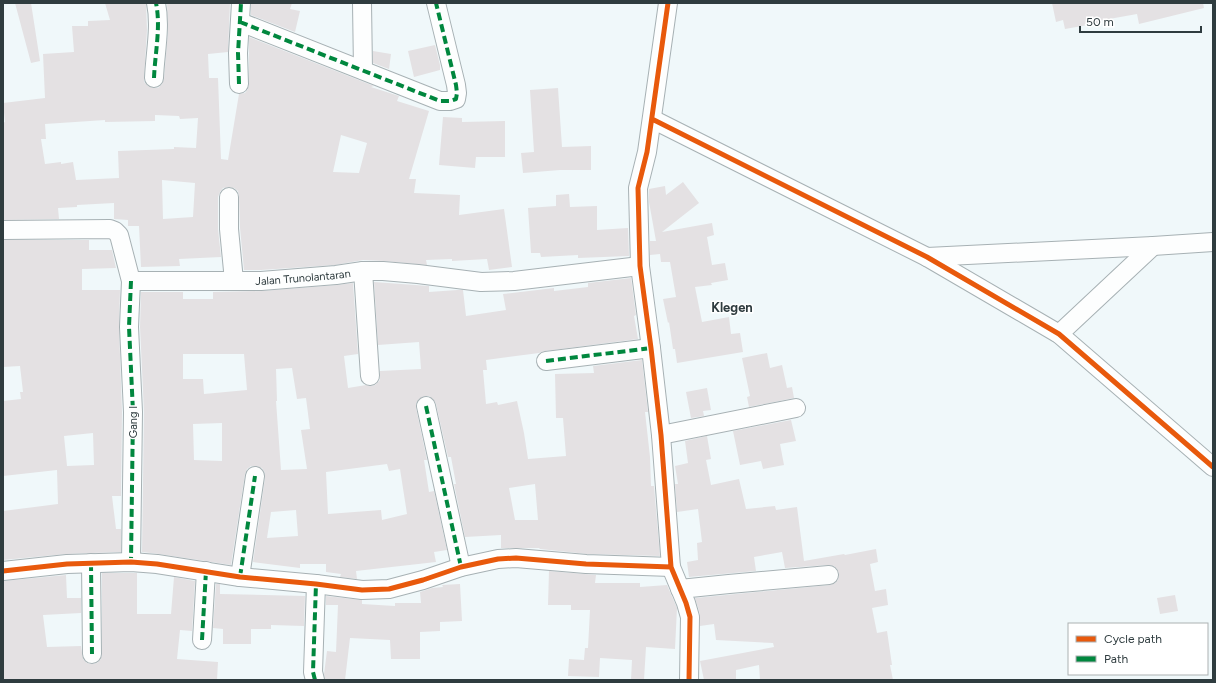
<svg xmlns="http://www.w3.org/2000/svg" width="1216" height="683" viewBox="0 0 1216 683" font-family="Figtree,sans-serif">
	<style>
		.building { fill: #e4e1e3; fill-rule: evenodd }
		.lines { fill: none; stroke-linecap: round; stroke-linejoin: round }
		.minor-casing { stroke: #a7b1b4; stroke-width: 20 }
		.minor { stroke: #fdfefe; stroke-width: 18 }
		.quiet { stroke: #00873e; stroke-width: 4; stroke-dasharray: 8 4; stroke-linecap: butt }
		.cycleway-casing { stroke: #fff; stroke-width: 8 }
		.cycleway { stroke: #e8590c; stroke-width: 5 }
		.labels { text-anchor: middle; stroke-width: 3; stroke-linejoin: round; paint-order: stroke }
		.street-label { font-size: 11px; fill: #2f3c3f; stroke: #fff }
		.quarter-label { font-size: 13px; font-weight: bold; fill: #2f3c3f; stroke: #fff }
	</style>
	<rect width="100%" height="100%" fill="#f0f8fa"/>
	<!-- building -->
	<path class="building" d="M15,3H31L40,61L31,63Z
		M105,3H146L147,30L144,78V82L148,86L154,88H158L162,84L164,79L168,31L167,3H230L228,52L208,54L209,78H218L221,159L228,160L239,94L245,93L248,89L249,84V37L374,86L371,87L399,96L397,101L429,111L409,179H416L414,193L460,195L459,215L504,209L512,267L489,270L487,259L452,261V259L426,260L427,265L384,261L363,260L335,265L261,270H244L240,228L239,197L238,191L234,188L229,187L223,188L220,192L218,197V229L221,257L179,259L180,266L141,267L139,226H128V220L114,219V203L77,205V207L58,208L59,219L3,220V123L5,122L3,103L45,98L43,54L74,52L72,26H88V21L110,20ZM155,115L179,116L180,119L198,118L196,148L174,147V149L118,151L119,178L76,180L73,162L61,164V162L45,164L41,139H46L45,124L105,120V122L155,121ZM341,135L367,143L359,173L333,172ZM162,180L195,183L193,217L163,219Z
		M251,3H292L290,9L300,11L295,32L251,15Z
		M1052,3H1203L1204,8L1139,24L1137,14L1098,21L1099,23L1065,29L1063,20L1056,22Z
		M435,45L440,65V70L414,77L408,51Z
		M373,51L391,54L389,69L373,63Z
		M558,88L562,147L591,146V170H560L523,173L521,153L534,152L530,90Z
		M443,117L462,118V122L505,121V157H476L475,168L439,165Z
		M683,182L699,203L662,232L712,223L714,235L707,237L712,265L725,263L728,280L711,283L712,285L695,287L702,322L729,317L731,334L740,333L743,352L677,363L675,349H673L669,322L668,323L663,299L676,297L670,262H661L660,254L650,255V241H656L649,202V189L665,186L666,195Z
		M569,194L570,207L597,206V230L628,228L629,256L578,258V255L541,257L540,253H531L528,208L556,206V195Z
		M3,240H89V250H112L116,268L82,269V290H120L119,327L122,412L121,496H112L116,529H121V552L66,554L3,560V511L58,504L57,470L3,476V401L21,399L20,392H23L20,366L3,367ZM93,433L94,465L67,466L64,436Z
		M631,278L636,315L634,316L638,339L545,351L539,353L486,360L487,370H483L486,404L497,402L498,405L517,401L524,433L528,459L566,456L563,418H556L555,374L594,373L593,366L642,360L648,412H645L650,457L651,486H654L660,556L587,554L540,549L539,548H501V535L465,537L454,484H456L451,457H448L436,404L433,399L429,396H424L419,399L416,403V408L427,460H424L429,492L434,491L447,550L434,552L436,562L356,571L357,579L340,577L341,574L326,572V564H300V568L253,562L265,478V473L262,468L256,466H251L247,469L245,474L231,565L159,554L142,552L144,412L140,327L141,292H183V299H213V292L262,291L337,285L353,283L358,354L344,356L348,388L366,385L371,386L375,385L380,380V371L421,369L419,342L378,345L374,282L429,286V292L457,290H463L466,316L506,310L503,294L554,288V291L588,287V283ZM183,354H244L247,390L204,394L203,379H183ZM292,368L297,399L306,398L310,429L301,430L307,469L281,470L276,401H277L276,369ZM222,423V461L194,460L193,424ZM387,464L389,471L400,469L407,514L382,520L381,510L328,514L326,472ZM535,484L538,520H515L509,488ZM296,510L298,536L267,538L271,512Z
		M767,353L770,368L782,365L787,388L792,387L794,398L749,407L747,397L750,396L742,358Z
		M707,388L711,410L703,411L704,416L691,418L686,392Z
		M791,420L796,441L780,444L784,465L763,469L761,461L740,465L733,431Z
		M707,436L711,459L706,460L711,485L739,479L746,509L775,506L776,510L797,507L804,561L844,554L845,555L876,549L878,562L870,564L875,591L886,589L888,605L872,608L877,633L887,631L892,665H890L893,680H760L759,665L736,670V680H704L700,661L774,647L773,643L716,640L714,624L700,626V614L695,598L830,585L835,583L838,580L839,574L837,569L834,566L828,565L785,568L782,552L754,557L756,571L689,577L687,562L698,560L697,543L702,542L698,509L677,512L675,484H678L675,466L688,463L685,441Z
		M549,571L596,575L595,583H640V587L667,585L677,608L675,649L646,647L644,680H631L632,660L600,658L599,677L568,676L569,659L584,660L585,648H588L590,610H571V605H548Z
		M102,573H137V614H171L174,577L195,581L192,631L180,630L177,659L218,662L217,680H3V581L66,575L67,598H81V613L43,615L47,647L81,646L83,659L87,663L92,664L97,663L101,659L102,654Z
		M216,584H220V594L305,596L304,626L271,625V629H251V644H223V629L213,628Z
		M460,584L462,621L440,622V631L420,632V659H391L390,640L350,638L345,680H325L324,674L327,651L336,652L338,605H326V596L362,600V604L395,606V603H421L420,592L432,588L443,587L442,585Z
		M1175,595L1178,611L1160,614L1157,598Z"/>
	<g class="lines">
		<!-- minor casing -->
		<g class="minor-casing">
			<g id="minor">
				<path d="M362,3L363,70"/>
				<path d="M668,3L647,152L638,188L640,266L651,348L661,435L671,567L686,603L690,617L689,680"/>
				<path d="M240,22L440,101H450L456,99L457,93L456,85L436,3"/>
				<path d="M154,78C155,53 161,27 156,3"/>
				<path d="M239,84L238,53L241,3"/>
				<path d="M652,119L927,257L1059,334L1213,467"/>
				<path d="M229,197V229L234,281"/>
				<path d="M3,230L110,229L115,231L119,235L131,281L129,327L133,412L131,562"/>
				<path d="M927,257L1153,246L1213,242"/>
				<path d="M363,271L370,376"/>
				<path id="s1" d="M131,281H261L336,275L363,271H383L418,274L481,282L514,281L640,266"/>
				<path d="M1059,334L1153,246"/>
				<path d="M546,361L651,348"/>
				<path d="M426,406L461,567"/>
				<path d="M661,435L796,408"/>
				<path d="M91,563L92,654"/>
				<path d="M3,571L67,564L131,562L157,564L240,577L316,584L362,590L389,589L423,580L461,567L498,559L516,558L586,564L671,567"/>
				<path d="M240,577L255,476"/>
				<path d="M680,589L729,584L829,575"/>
				<path d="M202,640L206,571"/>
				<path d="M315,680L313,672L316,584"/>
			</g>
		</g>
		<!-- minor -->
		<use href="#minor" class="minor"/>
		<!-- quiet -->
		<path class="quiet" d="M240,22L440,101H450L456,99L457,93L456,85L436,3
			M154,78C155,53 161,27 156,3
			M239,84L238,53L241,3
			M131,281L129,327L133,412L131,562
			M546,361L651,348
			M426,406L461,567
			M91,563L92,654
			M240,577L255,476
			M202,640L206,571
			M315,680L313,672L316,584"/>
		<!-- cycleway casing -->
		<g class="cycleway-casing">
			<path id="cycleway" d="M668,3L647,152L638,188L640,266L651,348L661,435L671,567L686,603L690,617L689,680
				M652,119L927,257L1059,334L1213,467
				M3,571L67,564L131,562L157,564L240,577L316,584L362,590L389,589L423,580L461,567L498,559L516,558L586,564L671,567"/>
		</g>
		<!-- cycleway -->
		<use href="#cycleway" class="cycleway"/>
	</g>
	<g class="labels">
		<!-- street labels -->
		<g class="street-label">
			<text dy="4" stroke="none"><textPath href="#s1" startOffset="172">Jalan Trunolantaran</textPath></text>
			<text transform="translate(133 422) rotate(-90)" y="4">Gang I</text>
		</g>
		<!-- quarter labels -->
		<g class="quarter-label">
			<text x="732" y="312">Klegen</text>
		</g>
	</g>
	<!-- border -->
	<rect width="1216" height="683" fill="none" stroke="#2f3c3f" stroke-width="8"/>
	<!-- legend -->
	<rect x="1068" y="623" width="140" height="52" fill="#ffffff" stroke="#acb1b2"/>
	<rect x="1076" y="636" width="20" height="6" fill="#e8590c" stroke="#acb1b2"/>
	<text x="1104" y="643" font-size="12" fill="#2f3c3f">Cycle path</text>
	<rect x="1076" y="656" width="20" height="6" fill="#00873e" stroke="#acb1b2"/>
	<text x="1104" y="663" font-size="12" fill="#2f3c3f">Path</text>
	<!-- scale -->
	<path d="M1080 26v6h121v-6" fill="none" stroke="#2f3c3f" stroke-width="2"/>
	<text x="1086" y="26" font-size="12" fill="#2f3c3f" stroke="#ffffff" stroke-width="3" paint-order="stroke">50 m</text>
</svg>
